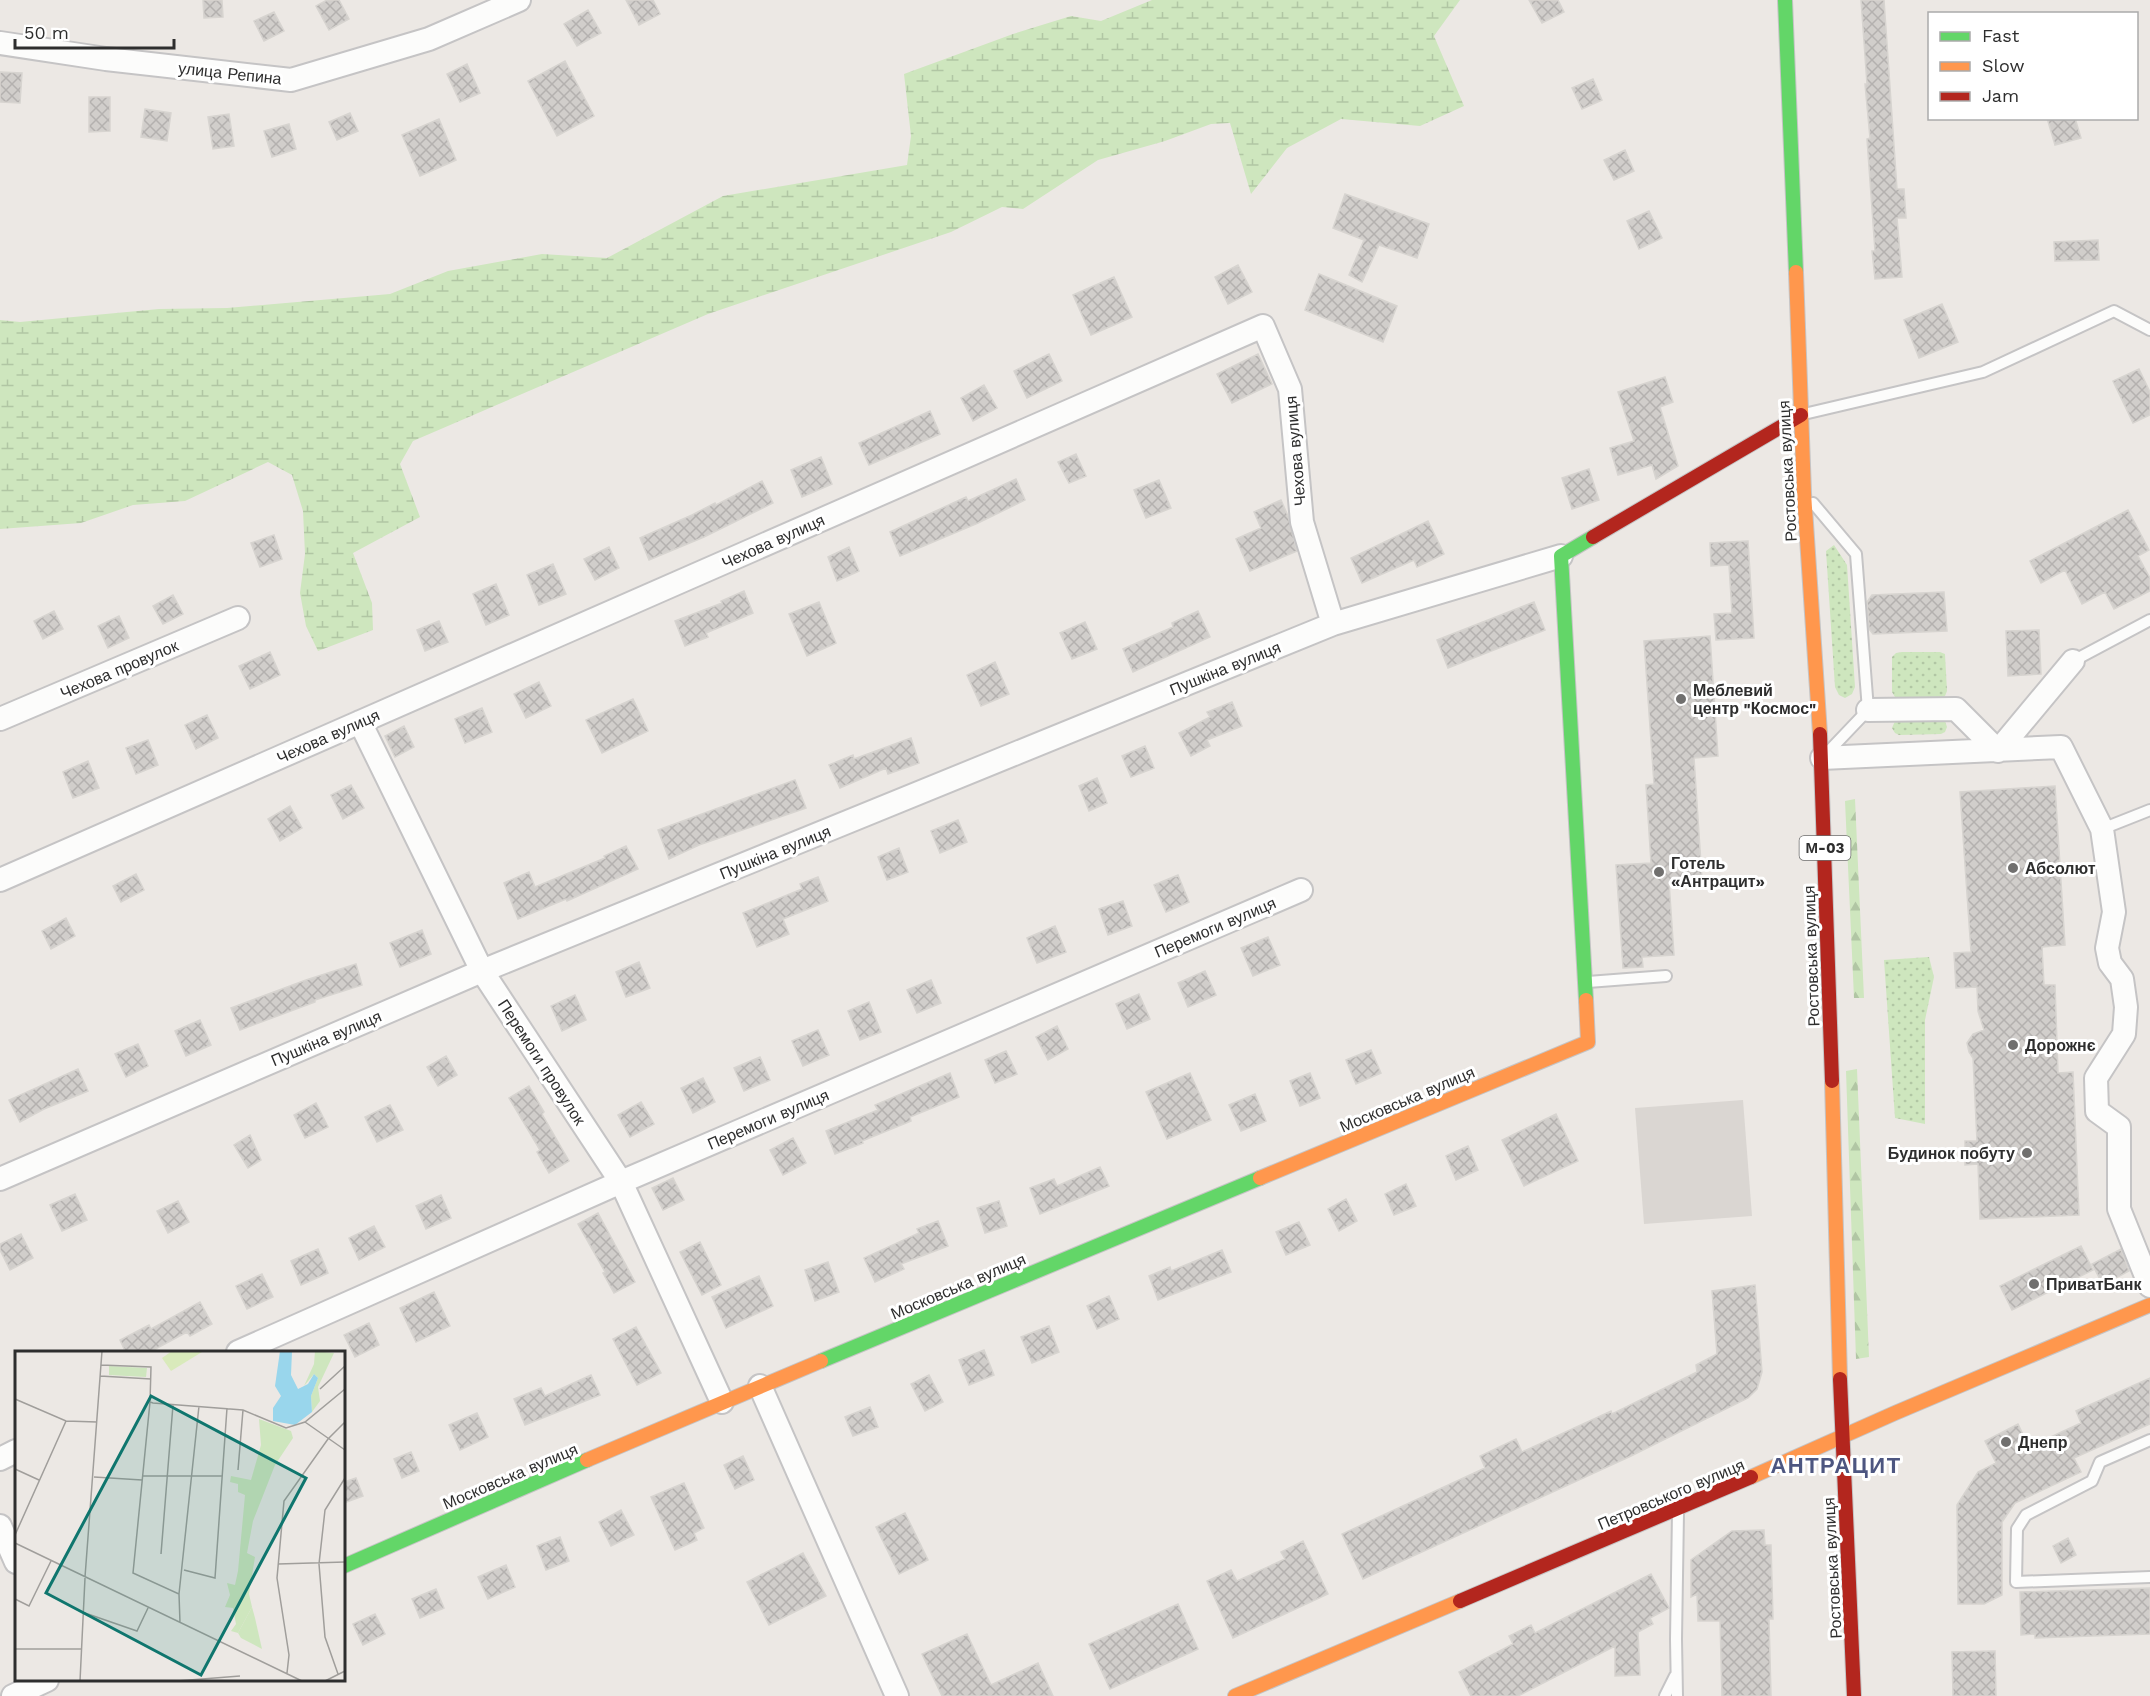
<svg xmlns="http://www.w3.org/2000/svg" width="2150" height="1696" viewBox="0 0 2150 1696" font-family="'Work Sans',sans-serif">
	<style>
		.grass { fill: url(#grass-dots) }
		.forest { fill: url(#forest-firs) }
		.wetland { fill: url(#wetland-marsh) }
		.plaza { fill: #dad6d2 }
		.building { fill: url(#building-cross-hatch); stroke: #d7d4d0; stroke-width: 1.5 }
		.lines { fill: none; stroke-linecap: round; stroke-linejoin: round }
		.lane-casing { stroke: #c5c4c5; stroke-width: 14 }
		.street-casing { stroke: #c5c4c5; stroke-width: 26 }
		.fast-casing { stroke: #c5c4c5; stroke-width: 16 }
		.slow-casing { stroke: #c5c4c5; stroke-width: 16 }
		.jam-casing { stroke: #c5c4c5; stroke-width: 16 }
		.lane { stroke: #fcfcfb; stroke-width: 10 }
		.street { stroke: #fcfcfb; stroke-width: 22 }
		.fast { stroke: #63d668; stroke-width: 14 }
		.slow { stroke: #ff974d; stroke-width: 14 }
		.jam { stroke: #b3261e; stroke-width: 14 }
		.poi-dot { fill: #706f6e; stroke: #fff; stroke-width: 2 }
		.labels { text-anchor: middle; stroke-width: 6; stroke-linejoin: round; paint-order: stroke }
		.shield { fill: #fff; stroke: #6d6d6d; stroke-width: 1.5 }
		.shield-label { font-size: 15px; font-weight: bold; fill: #2e2e2e }
		.street-label { font-size: 16px; fill: #2e2e2e; stroke: #fff }
		.poi-label { font-size: 16px; font-weight: bold; fill: #2e2e2e; stroke: #fff; text-anchor: start }
		.district-label { font-size: 22px; font-weight: bold; letter-spacing: 1.5px; fill: #4d5680; stroke: #fff }
		.inset-road { fill: none; stroke: #a09e9b; stroke-width: 1.5 }
		.view { fill: #0f766e; fill-opacity: 0.15; stroke: #0f766e; stroke-width: 3 }
		.inset-edge { fill: none; stroke: #2e2e2e; stroke-width: 3 }
	</style>
	<defs>
		<pattern id="grass-dots" width="8" height="8" patternUnits="userSpaceOnUse" patternTransform="scale(1.5)"><rect width="8" height="8" fill="#cee6be"/><path d="M2 2h.1M6 6h.1" fill="none" stroke="#b1c6a4" stroke-width="1.8" stroke-linecap="round"/></pattern>
		<pattern id="forest-firs" width="22" height="20" patternUnits="userSpaceOnUse" patternTransform="scale(1.5)"><rect width="22" height="20" fill="#cee6be"/><path d="M5 1l3.5 6h-7zM16 11l3.5 6h-7z" fill="#b1c6a4"/></pattern>
		<pattern id="wetland-marsh" width="20" height="14" patternUnits="userSpaceOnUse" patternTransform="scale(1.5)"><rect width="20" height="14" fill="#cee6be"/><path d="M1 5h8M5 5V1M11 12h8M15 12V8" fill="none" stroke="#b1c6a4"/></pattern>
		<pattern id="building-cross-hatch" width="8" height="8" patternUnits="userSpaceOnUse" patternTransform="scale(1.5)"><rect width="8" height="8" fill="#d1cecb"/><path d="M0 0l8 8M0 8l8-8" fill="none" stroke="#b4b1af"/></pattern>
	</defs>
	<rect width="100%" height="100%" fill="#ece8e4"/>
	<!-- grass -->
	<path class="grass" d="M1834,545L1847,565L1855,687L1852,694L1845,698L1839,695L1835,687L1826,551Z
		M1902,652H1940L1945,654L1947,691L1945,696L1941,698L1899,699L1895,697L1892,692V657L1896,653Z
		M1940,719L1945,721L1947,727L1945,732L1941,734L1899,735L1895,733L1892,728L1895,721Z
		M1929,957L1934,977L1925,1020V1124L1895,1118L1884,960Z"/>
	<!-- forest -->
	<path class="forest" d="M1855,799L1864,998H1854L1845,801Z
		M1857,1069L1869,1357L1856,1359L1846,1071Z"/>
	<!-- wetland -->
	<path class="wetland" d="M1152,0H1460L1434,36L1464,106L1420,126L1341,119L1287,148L1251,194L1230,123L1211,124L1165,141L1098,160L1023,209L1002,207L951,232L708,314L413,441L400,464L420,517L353,553L372,603L373,630L318,651L306,626L300,593L305,554L303,511L292,475L268,462L185,501L133,505L81,523L0,529V320L20,322L159,309L227,308L390,294L448,271L542,254L607,258L723,196L907,165L911,136L904,74L1013,34L1071,16L1101,21Z"/>
	<!-- plaza -->
	<path class="plaza" d="M1743,1100L1752,1216L1644,1224L1635,1108Z"/>
	<!-- building -->
	<path class="building" d="M203,0H222L223,17L204,18Z
		M327,0H339L349,19L329,30L316,6Z
		M626,0H653L660,14L639,25Z
		M1529,0H1558L1564,12L1542,23Z
		M1861,0H1884L1897,189H1904L1906,218H1897L1902,277L1875,279L1872,251H1875L1867,139L1870,138L1865,84H1867Z
		M588,10L601,33L577,46L564,24Z
		M274,12L284,31L264,41L254,21Z
		M565,61L594,116L557,136L528,81Z
		M467,64L480,93L460,102L447,74Z
		M0,72L22,73L20,103L0,102Z
		M1593,79L1602,100L1582,109L1572,88Z
		M89,97H110V131L89,132Z
		M145,109L171,113L167,141L141,137Z
		M350,113L358,131L337,140L329,122Z
		M229,114L234,146L213,149L208,117Z
		M2047,118H2075L2081,138L2055,145Z
		M439,119L456,160L420,176L402,135Z
		M289,124L296,149L272,157L264,131Z
		M1625,150L1634,171L1614,180L1604,160Z
		M1345,194L1429,224L1417,258L1379,245L1362,282L1349,275L1364,240L1333,228Z
		M1649,211L1662,238L1639,249L1627,221Z
		M2098,240L2099,260L2055,261L2054,242Z
		M1238,265L1252,292L1228,304L1215,277Z
		M1319,274L1397,306L1383,342L1305,310Z
		M1114,277L1132,317L1091,335L1073,295Z
		M1942,304L1958,342L1919,358L1904,320Z
		M1049,354L1062,381L1027,398L1014,371Z
		M1258,354L1272,384L1232,403L1217,374Z
		M2139,369L2150,392V415L2133,423L2113,381Z
		M1665,377L1673,402L1660,407L1678,466L1656,479L1652,465L1618,475L1610,448L1634,441L1618,392Z
		M984,385L997,408L973,421L961,398Z
		M930,411L940,434L869,465L859,443Z
		M1076,454L1086,476L1069,483L1058,462Z
		M821,457L832,484L802,497L791,470Z
		M1589,469L1599,500L1572,509L1562,478Z
		M1016,479L1025,500L978,523L900,556L890,532L966,497L968,501Z
		M1159,480L1171,508L1146,518L1134,490Z
		M762,481L773,503L704,537L649,560L640,538L692,515L715,503L716,505Z
		M1281,500L1288,516L1297,551L1250,571L1236,539L1261,528L1254,512Z
		M2128,510L2149,550L2138,556L2150,578V591L2114,609L2105,592L2082,604L2065,570L2041,583L2030,561Z
		M1428,521L1444,554L1417,567L1414,560L1362,583L1351,558Z
		M274,535L282,559L260,567L251,543Z
		M1748,541L1754,638L1716,640L1714,614L1732,613L1729,565L1711,566L1710,543Z
		M609,547L619,568L595,580L584,559Z
		M849,547L859,571L837,581L828,557Z
		M553,564L566,594L539,605L527,575Z
		M496,584L509,615L486,625L473,594Z
		M744,591L753,613L706,633L708,637L685,646L675,621L722,603L721,601Z
		M1944,592L1947,631L1873,634L1869,629L1867,602L1872,595Z
		M173,595L183,614L163,624L153,606Z
		M819,602L836,643L807,656L789,614Z
		M1534,602L1545,630L1448,668L1437,640Z
		M54,611L63,629L43,639L34,621Z
		M1198,611L1210,637L1133,672L1123,649L1173,627L1172,623Z
		M119,616L129,638L108,648L98,626Z
		M439,621L448,642L425,651L417,630Z
		M1085,622L1097,649L1072,659L1060,633Z
		M2039,630L2041,674L2008,676L2006,631Z
		M1710,636L1718,756L1694,758L1702,879L1669,882L1674,955L1642,957L1643,967L1623,968L1616,865L1651,863L1646,785L1654,784L1644,641Z
		M270,652L280,675L250,689L239,666Z
		M995,662L1009,694L981,706L967,675Z
		M539,682L551,706L526,718L514,694Z
		M633,699L648,731L602,753L586,720Z
		M1232,702L1242,726L1207,740L1210,746L1191,756L1179,733L1210,717L1207,712Z
		M482,708L492,732L465,743L455,719Z
		M207,715L218,738L196,749L185,725Z
		M404,726L414,747L395,757L385,736Z
		M911,738L919,763L888,774L886,768L840,788L829,765L853,755L854,759Z
		M148,740L158,765L136,774L126,748Z
		M1145,746L1154,768L1131,777L1122,756Z
		M88,761L99,788L73,798L63,772Z
		M1097,778L1107,803L1089,811L1079,786Z
		M795,780L806,808L699,845L669,859L658,830Z
		M351,785L364,808L343,819L331,795Z
		M2055,786L2065,945L2042,947L2044,985H2055L2058,1073L2073,1072L2079,1215L1980,1219L1978,1164L1965,1165V1141H1977L1973,1058L1969,1052L1967,1043L1973,1034L1984,1030L1978,1011L1977,987L1956,988L1954,953L1971,952L1960,792Z
		M290,806L302,828L280,841L268,819Z
		M958,820L967,842L940,853L931,831Z
		M626,846L638,869L567,901L566,899L518,919L504,883L529,872L535,887L605,858L604,856Z
		M899,848L908,872L887,880L878,857Z
		M136,874L144,890L121,902L113,886Z
		M1178,875L1189,902L1166,912L1154,885Z
		M818,877L828,901L783,919L789,934L757,947L743,913L802,889L800,884Z
		M1123,901L1132,926L1108,935L1099,909Z
		M66,918L75,936L51,949L42,931Z
		M1055,926L1066,952L1037,963L1027,938Z
		M422,930L431,954L400,967L390,943Z
		M1268,937L1280,965L1253,976L1241,948Z
		M639,962L650,988L626,997L616,972Z
		M356,964L362,985L315,1000V1002L240,1030L231,1008L306,980Z
		M1205,971L1216,995L1188,1007L1178,983Z
		M931,980L941,1003L917,1013L907,990Z
		M1139,994L1150,1019L1127,1029L1116,1004Z
		M575,995L586,1020L562,1031L551,1006Z
		M869,1002L881,1032L860,1040L848,1011Z
		M200,1020L211,1045L186,1056L175,1031Z
		M1057,1026L1068,1049L1048,1060L1036,1037Z
		M818,1030L829,1055L803,1066L792,1041Z
		M138,1044L148,1066L126,1077L115,1054Z
		M1371,1050L1381,1073L1356,1084L1346,1060Z
		M1006,1051L1017,1074L995,1083L985,1060Z
		M446,1056L457,1075L438,1086L427,1067Z
		M760,1057L770,1080L744,1091L734,1068Z
		M78,1069L88,1091L44,1109L20,1122L9,1100Z
		M950,1073L959,1097L910,1117L911,1121L862,1141L863,1143L835,1154L826,1131L878,1110L875,1105Z
		M1190,1073L1211,1120L1167,1139L1146,1092Z
		M1310,1073L1320,1098L1300,1106L1290,1081Z
		M703,1078L715,1102L693,1113L681,1088Z
		M529,1086L544,1112L542,1114L569,1161L549,1173L537,1152L540,1150L509,1098Z
		M1255,1094L1266,1121L1241,1131L1229,1105Z
		M641,1102L654,1124L630,1137L618,1115Z
		M316,1103L328,1127L305,1138L294,1115Z
		M390,1105L403,1130L377,1142L365,1117Z
		M1556,1114L1578,1161L1524,1186L1502,1140Z
		M250,1135L261,1160L248,1168L234,1145Z
		M793,1138L806,1163L783,1175L770,1150Z
		M1468,1146L1478,1170L1456,1180L1446,1156Z
		M1100,1167L1109,1186L1040,1214L1030,1188L1054,1179L1057,1186Z
		M673,1178L684,1200L663,1210L652,1188Z
		M1406,1184L1416,1206L1394,1215L1385,1194Z
		M75,1194L87,1220L62,1231L50,1205Z
		M441,1195L451,1218L426,1229L416,1206Z
		M1346,1199L1357,1221L1339,1231L1328,1209Z
		M178,1201L189,1222L168,1233L157,1211Z
		M999,1201L1007,1226L985,1233L977,1208Z
		M598,1213L635,1282L614,1293L603,1273L605,1272L578,1224Z
		M938,1221L948,1246L901,1264L904,1269L875,1282L864,1258L919,1233L917,1229Z
		M1299,1222L1310,1245L1286,1255L1276,1232Z
		M374,1226L385,1247L359,1260L349,1238Z
		M21,1234L33,1258L10,1270L0,1250V1244Z
		M700,1242L721,1285L702,1295L680,1252Z
		M2081,1246L2093,1270L2012,1310L2000,1286Z
		M318,1249L328,1273L301,1285L291,1261Z
		M2121,1249L2129,1271L2103,1285L2092,1264Z
		M1222,1250L1231,1272L1158,1300L1149,1276L1170,1267L1171,1271Z
		M828,1262L839,1292L815,1301L805,1270Z
		M262,1274L273,1297L247,1309L236,1286Z
		M759,1276L773,1306L726,1328L712,1297Z
		M1755,1285L1762,1372L1757,1389L1748,1398L1631,1456L1363,1579L1342,1534L1485,1468L1480,1456L1516,1439L1522,1452L1611,1411L1612,1414L1697,1372L1696,1365L1717,1354L1712,1291Z
		M434,1292L450,1326L416,1342L400,1308Z
		M1109,1296L1119,1319L1097,1329L1087,1306Z
		M200,1302L212,1324L190,1336L187,1332L148,1353H126L120,1340L149,1325L151,1329Z
		M369,1323L379,1345L355,1357L344,1335Z
		M1049,1326L1059,1352L1032,1363L1021,1337Z
		M636,1327L661,1373L637,1385L613,1339Z
		M984,1350L994,1375L969,1385L959,1360Z
		M591,1375L600,1395L525,1425L514,1399L541,1388L545,1396Z
		M929,1375L943,1402L925,1411L911,1384Z
		M2150,1378V1424L2074,1458L2081,1472L2015,1503L2002,1522V1595L1984,1604H1958L1957,1505L1978,1472L1996,1463L1985,1441L2018,1424L2029,1447L2081,1423L2076,1411Z
		M870,1407L878,1427L853,1436L845,1417Z
		M477,1413L488,1437L460,1450L449,1425Z
		M411,1452L419,1471L402,1478L394,1459Z
		M743,1456L754,1480L735,1489L724,1465Z
		M356,1478L363,1496L344,1503V1482Z
		M684,1483L704,1528L694,1533L697,1540L675,1550L651,1497Z
		M621,1510L634,1535L611,1546L599,1522Z
		M905,1513L928,1560L899,1574L876,1527Z
		M1764,1530L1765,1545H1771L1773,1619H1769L1771,1696H1722L1720,1621H1698L1697,1594L1691,1597V1560L1732,1531Z
		M560,1537L569,1561L546,1570L537,1546Z
		M2068,1538L2076,1555L2061,1563L2053,1546Z
		M1303,1541L1328,1594L1233,1638L1207,1581L1231,1570L1237,1581L1285,1559L1281,1552Z
		M803,1553L826,1596L769,1625L747,1582Z
		M506,1565L515,1587L488,1599L478,1577Z
		M1651,1574L1669,1608L1650,1618L1653,1624L1638,1632L1640,1675L1615,1676V1646L1518,1696H1471L1459,1672L1513,1644L1509,1636L1531,1625L1535,1633Z
		M2150,1588V1634L2035,1638V1634L2021,1635L2020,1592Z
		M436,1589L444,1608L420,1618L412,1599Z
		M1178,1604L1198,1649L1110,1689L1089,1644Z
		M375,1614L385,1634L363,1645L353,1624Z
		M967,1634L991,1685L1038,1663L1053,1696H942L922,1654Z
		M1995,1651L1996,1696H1953L1952,1652Z"/>
	<g class="lines">
		<!-- lane casing -->
		<g class="lane-casing">
			<path id="lane" d="M1804,414L1983,372L2114,311L2150,330
				M1813,503L1856,554L1868,710L1828,752
				M2073,661L2150,620
				M2102,829L2150,810
				M1588,982L1666,976
				M2150,1440L2100,1462L2092,1481L2026,1515L2017,1529L2016,1582L2150,1577
				M1665,1696L1675,1676
				M1677,1696L1676,1639L1678,1513"/>
		</g>
		<!-- street casing -->
		<g class="street-casing">
			<path id="street" d="M0,43L106,59L291,80L429,39L519,0
				M1868,710L1956,709L1998,751
				M0,719L238,618
				M360,722L482,971L621,1182L722,1402
				M1998,751L2073,661
				M1822,758L2061,747L2102,829L2114,912L2107,948L2110,963L2122,979L2126,1007L2124,1034L2096,1078L2097,1111L2119,1127V1209L2150,1286
				M0,880L1263,326L1290,389L1302,522L1333,624
				M0,1179L482,971L1333,624L1561,556
				M238,1352L621,1182L1301,890
				M760,1386L897,1696
				M0,1459L16,1451
				M0,1526L16,1562
				M13,1696L47,1680"/>
		</g>
		<!-- fast casing -->
		<g class="fast-casing">
			<path id="fast" d="M1785,0L1796,272
				M1586,1000L1561,556L1593,537
				M821,1361L1260,1178
				M344,1566L587,1460"/>
		</g>
		<!-- slow casing -->
		<g class="slow-casing">
			<path id="slow" d="M1796,272L1804,493L1820,734
				M1832,1081L1840,1379
				M1260,1178L1588,1042L1586,1000
				M587,1460L821,1361
				M1751,1477L1895,1413L2150,1305
				M1235,1696L1460,1601"/>
		</g>
		<!-- jam casing -->
		<g class="jam-casing">
			<path id="jam" d="M1593,537L1801,415
				M1820,734L1832,1081
				M1840,1379L1854,1696
				M1460,1601L1751,1477"/>
		</g>
		<!-- lane -->
		<use href="#lane" class="lane"/>
		<!-- street -->
		<use href="#street" class="street"/>
		<!-- fast -->
		<use href="#fast" class="fast"/>
		<!-- slow -->
		<use href="#slow" class="slow"/>
		<!-- jam -->
		<use href="#jam" class="jam"/>
	</g>
	<!-- markers -->
	<g class="poi-dot">
		<circle cx="1681" cy="699" r="6"/>
		<circle cx="2013" cy="868" r="6"/>
		<circle cx="1659" cy="872" r="6"/>
		<circle cx="2013" cy="1045" r="6"/>
		<circle cx="2027" cy="1153" r="6"/>
		<circle cx="2034" cy="1284" r="6"/>
		<circle cx="2006" cy="1442" r="6"/>
	</g>
	<g class="labels">
		<!-- shield labels -->
		<rect class="shield" x="1799.5" y="836" width="51" height="24" rx="4.5"/>
		<g class="shield-label">
			<text x="1825" y="853">М-03</text>
		</g>
		<!-- street labels -->
		<g class="street-label">
			<text transform="translate(230 73) rotate(6)" y="6">улица Репина</text>
			<text transform="translate(1295 451) rotate(-95)" y="6">Чехова вулиця</text>
			<text transform="translate(1787 471) rotate(-93)" y="6">Ростовська вулиця</text>
			<text transform="translate(773 541) rotate(-24)" y="6">Чехова вулиця</text>
			<text transform="translate(1225 668) rotate(-22)" y="6">Пушкіна вулиця</text>
			<text transform="translate(119 669) rotate(-23)" y="6">Чехова провулок</text>
			<text transform="translate(328 736) rotate(-24)" y="6">Чехова вулиця</text>
			<text transform="translate(775 852) rotate(-22)" y="6">Пушкіна вулиця</text>
			<text transform="translate(1215 927) rotate(-23)" y="6">Перемоги вулиця</text>
			<text transform="translate(1811 956) rotate(-92)" y="6">Ростовська вулиця</text>
			<text transform="translate(326 1038) rotate(-23)" y="6">Пушкіна вулиця</text>
			<text transform="translate(542 1062) rotate(57)" y="6">Перемоги провулок</text>
			<text transform="translate(1407 1099) rotate(-23)" y="6">Московська вулиця</text>
			<text transform="translate(768 1119) rotate(-23)" y="6">Перемоги вулиця</text>
			<text transform="translate(958 1286) rotate(-23)" y="6">Московська вулиця</text>
			<text transform="translate(510 1476) rotate(-23)" y="6">Московська вулиця</text>
			<text transform="translate(1671 1494) rotate(-23)" y="6">Петровського вулиця</text>
			<text transform="translate(1832 1568) rotate(-93)" y="6">Ростовська вулиця</text>
		</g>
		<!-- poi labels -->
		<g class="poi-label">
			<text x="1693" y="696">Меблевий<tspan x="1693" dy="18">центр "Космос"</tspan></text>
			<text x="1671" y="869">Готель<tspan x="1671" dy="18">«Антрацит»</tspan></text>
			<text x="2025" y="874">Абсолют</text>
			<text x="2025" y="1051">Дорожнє</text>
			<text x="2015" y="1159" text-anchor="end">Будинок побуту</text>
			<text x="2046" y="1290">ПриватБанк</text>
			<text x="2018" y="1448">Днепр</text>
		</g>
		<!-- district labels -->
		<g class="district-label">
			<text x="1836" y="1473">АНТРАЦИТ</text>
		</g>
	</g>
	<!-- overview -->
	<g transform="translate(15 1351)">
		<rect width="330" height="330" fill="#ece8e4"/>
		<path d="M237,256L240,267L247,298L226,287L223,282Z" fill="#cee6be"/>
		<path d="M300,0L319,2L303,36L305,50L297,61L296,45L303,27L299,23L289,35L299,13ZM244,68L276,80L278,87L260,114L238,170L232,202L240,206L234,243L237,256L223,282L216,280L221,273L218,257L210,256L215,244L212,232L220,234L223,220L230,144L223,141V133L215,131L216,125L236,129L246,94Z" fill="#cee6be"/>
		<path d="M94,15L132,17L131,26L94,24Z" fill="#cee6be"/>
		<path d="M157,0H187V1L156,20L147,7Z" fill="#d9eabb"/>
		<path d="M265,0H277L276,24L283,38L293,33L299,23L303,27L296,45L297,61L280,74L258,70V57L266,45L260,35Z" fill="#99d6ec"/>
		<path class="inset-road" d="M86,14L136,16L135,51L138,52L228,59L271,77L290,71L330,38M85,25L136,28M305,38L330,15M0,48L51,70L82,71M135,51L118,222L164,243L165,272M290,71L330,99M0,118L24,129M223,119L228,59M128,125H207M79,126L127,129M0,184L51,70M0,192L287,330M146,203L158,54M263,213L330,211M169,219L200,227L212,57M70,226L87,0M164,243L184,55M0,248L14,255L36,210M67,261L122,280L133,257M0,298H66M272,322L274,304L262,227L269,150L313,88L330,71M323,323L310,286L304,213L310,159L330,127M65,330L70,227M162,330L225,325M310,330L330,320"/>
		<path class="view" d="M136,45L291,127L186,324L31,242Z"/>
		<rect width="330" height="330" class="inset-edge"/>
	</g>
	<!-- legend -->
	<rect x="1928" y="12" width="210" height="108" fill="#ffffff" stroke="#ababab" stroke-width="1.5"/>
	<rect x="1940" y="32" width="30" height="9" fill="#63d668" stroke="#ababab" stroke-width="1.5"/>
	<text x="1982" y="42" font-size="18" fill="#2e2e2e">Fast</text>
	<rect x="1940" y="62" width="30" height="9" fill="#ff974d" stroke="#ababab" stroke-width="1.5"/>
	<text x="1982" y="72" font-size="18" fill="#2e2e2e">Slow</text>
	<rect x="1940" y="92" width="30" height="9" fill="#b3261e" stroke="#ababab" stroke-width="1.5"/>
	<text x="1982" y="102" font-size="18" fill="#2e2e2e">Jam</text>
	<!-- scale -->
	<path d="M15 39v9h159v-9" fill="none" stroke="#2e2e2e" stroke-width="3"/>
	<text x="24" y="39" font-size="18" fill="#2e2e2e" stroke="#ffffff" stroke-width="4.5" paint-order="stroke">50 m</text>
</svg>
